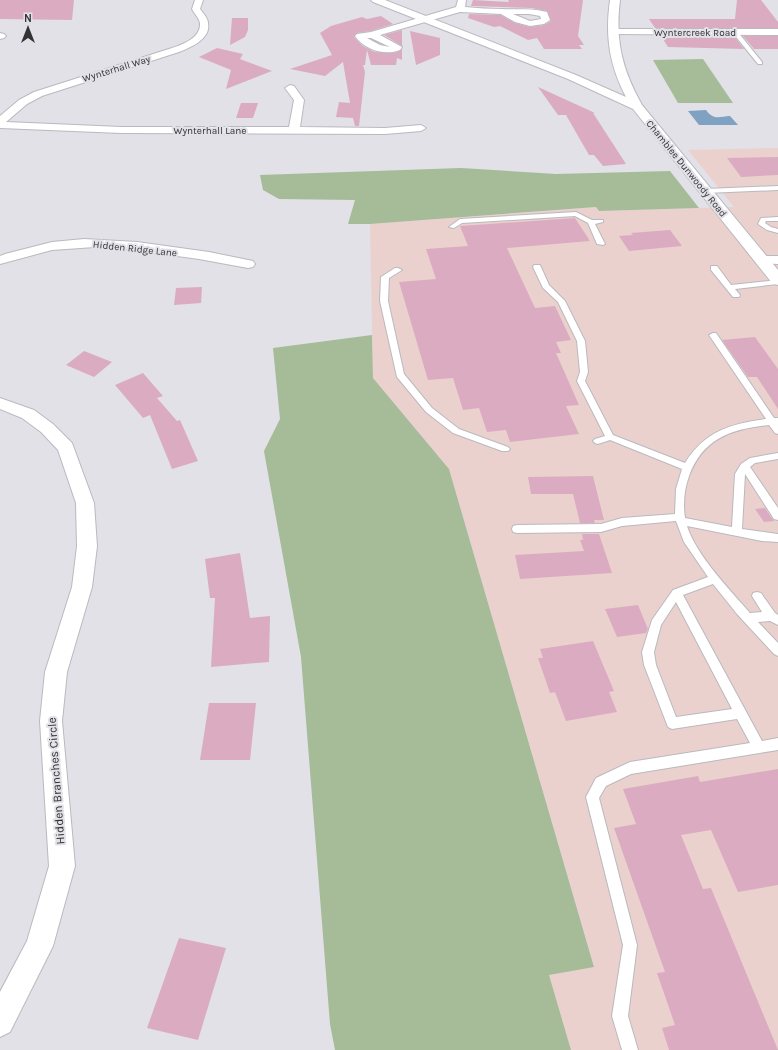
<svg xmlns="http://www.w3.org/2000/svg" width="778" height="1050" viewBox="0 0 778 1050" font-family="Karla,sans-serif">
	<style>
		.commercial { fill: #ebd1cd }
		.green { fill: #a6bb98 }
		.water { fill: #7fa1c2 }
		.building { fill: #dbacc1 }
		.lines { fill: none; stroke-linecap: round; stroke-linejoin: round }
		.service-casing { stroke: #b9b9bf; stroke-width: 2 }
		.minor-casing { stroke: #b9b9bf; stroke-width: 2 }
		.tertiary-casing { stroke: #b9b9bf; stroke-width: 2 }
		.service { fill: #fff; fill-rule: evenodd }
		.minor { fill: #fff; fill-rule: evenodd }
		.tertiary { fill: #fff; fill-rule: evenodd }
		.labels { text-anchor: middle; stroke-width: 4; stroke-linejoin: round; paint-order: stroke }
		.far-street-label { font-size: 10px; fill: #333335; stroke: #e1e1e7 }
		.street-label { font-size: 12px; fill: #333335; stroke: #e1e1e7 }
	</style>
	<rect width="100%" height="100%" fill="#e1e1e7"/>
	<!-- commercial -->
	<path class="commercial" d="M778,148V1050H571L549,975L594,966L449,469L373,378L370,224L596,207L599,211L734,207L688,150Z"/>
	<!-- green -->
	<path class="green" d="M703,59L733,103H678L653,60Z
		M461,168L556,174L670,171L699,208L599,211L596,207L370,224H348L355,200L279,199L263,190L260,175Z
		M372,335L373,378L449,469L594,967L549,975L571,1050H335L330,1024L301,657L264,451L280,419L273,348Z"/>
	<!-- water -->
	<path class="water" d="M706,110C713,120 719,117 730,116L738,125H699L688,111Z"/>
	<!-- building -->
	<path class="building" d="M0,0H74L72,20L0,19Z
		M473,0L509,2L508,0H583L578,36L584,45H579L582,49H544L537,38L528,40L500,26L494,27L468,18L469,14L501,15L515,23L530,27L544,25L551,21L547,11L531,8L471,6Z
		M737,0H761L778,22V28H655L649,19H735Z
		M381,16L393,24L371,31L357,33L354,37L363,46L375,52L394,53L402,49V60L397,58L396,65H371L367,50L365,65H363L365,72L359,126H355L353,118L336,117L339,102L350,103L343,62L325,76L290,69L332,55L320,33L331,26L362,17L367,19Z
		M232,18H248V30L245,37L230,45Z
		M402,30V46L384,35Z
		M410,31L440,38V55L416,65Z
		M661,36H734L744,49L668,47Z
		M743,36H778V49H754Z
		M217,48L243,54L240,59L272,71L226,89L231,70L199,57Z
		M538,87L595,113H593L626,164L603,166L594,155H589L566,115H558Z
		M241,103H258L253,118H236Z
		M778,157V175L741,177L727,158Z
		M575,218L590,241L507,248L535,308L555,306L571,340L556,342L561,353H556L579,405L566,406L579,434L510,442L506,430L487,432L479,408L463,410L453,378L428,380L399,282L436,279L426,249L468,246L460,226Z
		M670,230L682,246L629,251L619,236L633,235L631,233Z
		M202,287L201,303L174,305L176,288Z
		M755,337L778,369V409L757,377H748L722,340Z
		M84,351L112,362L94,377L66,365Z
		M143,373L163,396L157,398L177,421L180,420L198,461L172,469L150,415L143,418L115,385Z
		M593,476L604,520H594L595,523H580L573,494H531L528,477Z
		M765,508L773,520L775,521L764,522L755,509Z
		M582,534H599L612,573L520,579L515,555L584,551L580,540H583Z
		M240,553L250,618L270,616L269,662L211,667L215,598H210L205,559Z
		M638,605L648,629L646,633L617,637L605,609Z
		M593,641L614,691L609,692L617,712L566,721L555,692L550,693L538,658H543L540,649Z
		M209,703H256L250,760H200Z
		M778,769V885L738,892L711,830L681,835L703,889L711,888L778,1050H669L662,1028L675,1025L657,973L665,972L614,828L636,824L623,789L698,776L700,782Z
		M179,938L226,948L198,1040L147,1028Z"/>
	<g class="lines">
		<!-- service casing -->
		<g class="service-casing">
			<path id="service" d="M733,31H737L762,62V64H758L733,33Z
				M778,186V190L706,193L703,191L706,189Z
				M576,212L592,220H603V222L595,224L605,244L603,245L597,244L588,223L575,216L462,223L454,228L449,227L460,219Z
				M778,217V221H766L765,223L771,227L778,229V233L767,230L758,224L761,218Z
				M534,265H540L549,285L565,301L585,341L588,372L585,381L613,435L685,463C705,431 730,424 766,419L709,335L713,333H716L774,418H778V434L775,433L769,425C732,429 703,438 689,476C684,490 683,504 685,518L732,527L735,474L741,464L750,458L778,453V459L755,463L750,467L778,508V520L774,519L745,474L742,529L778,534V542L762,541L687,526C696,555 730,590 750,613L762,612L752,596L753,593L757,592L761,593L775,613L778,615V625L770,621L758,622L778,643V656L774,654L737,614L713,584L683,595L762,741L778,738V750L631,774L606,786L599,798L637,945L628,1016L638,1050H622L612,1016L623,945L586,797L596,778L630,762L750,743L737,719L672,729L668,727L644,665L642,652L652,620L673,590L708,577L684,542L676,521L622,526L601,532L517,533L513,532L512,529L513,526L517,525L601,524L622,518L675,514L676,489L682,469L610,440L598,444L595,443L593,441L595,439L605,436L577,381L580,372L577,341L558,302L543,288L533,267ZM676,602L732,709L676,717L656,665L654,652L661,625Z
				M711,266H717L731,285L778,280V284L735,289L740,295L739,297H733L711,270Z
				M395,268H398L402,270L389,278L388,301L404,374L432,408L459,429L508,447L510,449L508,451H502L453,433L426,412L397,377L380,301L381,277Z"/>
		</g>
		<!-- minor casing -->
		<g class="minor-casing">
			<path id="minor" d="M195,0H203L200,9C203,13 208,18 208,23C211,39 191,47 179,52L42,96L27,104L6,122L121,127H289L294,100L285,88L290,85L294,86L304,100L300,127L385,128L421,125L426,128L421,131L385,134L121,133L0,128V116L19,100L34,92L172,48C183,44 201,38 200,23C199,18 194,13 192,9Z
				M458,0H466L465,7C477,8 490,9 503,9C518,10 532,8 547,12L550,20L544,24L530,26L515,22L501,14L460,12L380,35L402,47L400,50C385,56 365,50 355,36L357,34L371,32L456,7ZM513,14H529L540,16L541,19L530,21ZM367,38H371L390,47L380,45Z
				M613,29H778V35L610,34L608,32Z
				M0,33L4,34L6,36L4,38L0,39Z
				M84,239L137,242L209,252L253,261L255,264L253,267L248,268L199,259L126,249L95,247L52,250L0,264V256L5,254L52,242Z
				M762,256H778V264L757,263L755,260L757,257Z
				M0,398L34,410L53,424L72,443L94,503L97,546L92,587L67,672L62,721L75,866L53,946L10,1032L0,1037V992L27,941L49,866L40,721L45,672L72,587L77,546L76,503L58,450L41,432L22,418L0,409Z"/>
		</g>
		<!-- tertiary casing -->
		<g class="tertiary-casing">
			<path id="tertiary" d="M371,0H385L576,75L626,97C609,65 605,35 610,0H620C615,41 622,69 642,105L778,270V285L772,283L633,109L568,79L373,2Z"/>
		</g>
		<!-- service -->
		<use href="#service" class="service"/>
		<!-- minor -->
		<use href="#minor" class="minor"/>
		<!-- tertiary -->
		<use href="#tertiary" class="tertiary"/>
	</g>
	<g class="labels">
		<!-- far-street labels -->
		<g class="far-street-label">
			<text x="695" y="36">Wyntercreek Road</text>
			<text transform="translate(116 68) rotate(-17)" y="4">Wynterhall Way</text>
			<text x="210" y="134">Wynterhall Lane</text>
			<text transform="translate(687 168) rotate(51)" y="4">Chamblee Dunwoody Road</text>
			<text transform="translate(135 248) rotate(6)" y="4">Hidden Ridge Lane</text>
		</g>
		<!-- street labels -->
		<g class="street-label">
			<text transform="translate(56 781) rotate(-94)" y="4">Hidden Branches Circle</text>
		</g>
	</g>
	<!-- north arrow -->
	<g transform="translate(28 28)" stroke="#e1e1e7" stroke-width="3" paint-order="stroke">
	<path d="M0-3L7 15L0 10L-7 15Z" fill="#333335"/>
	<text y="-6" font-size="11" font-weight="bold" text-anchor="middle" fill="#333335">N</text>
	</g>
</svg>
